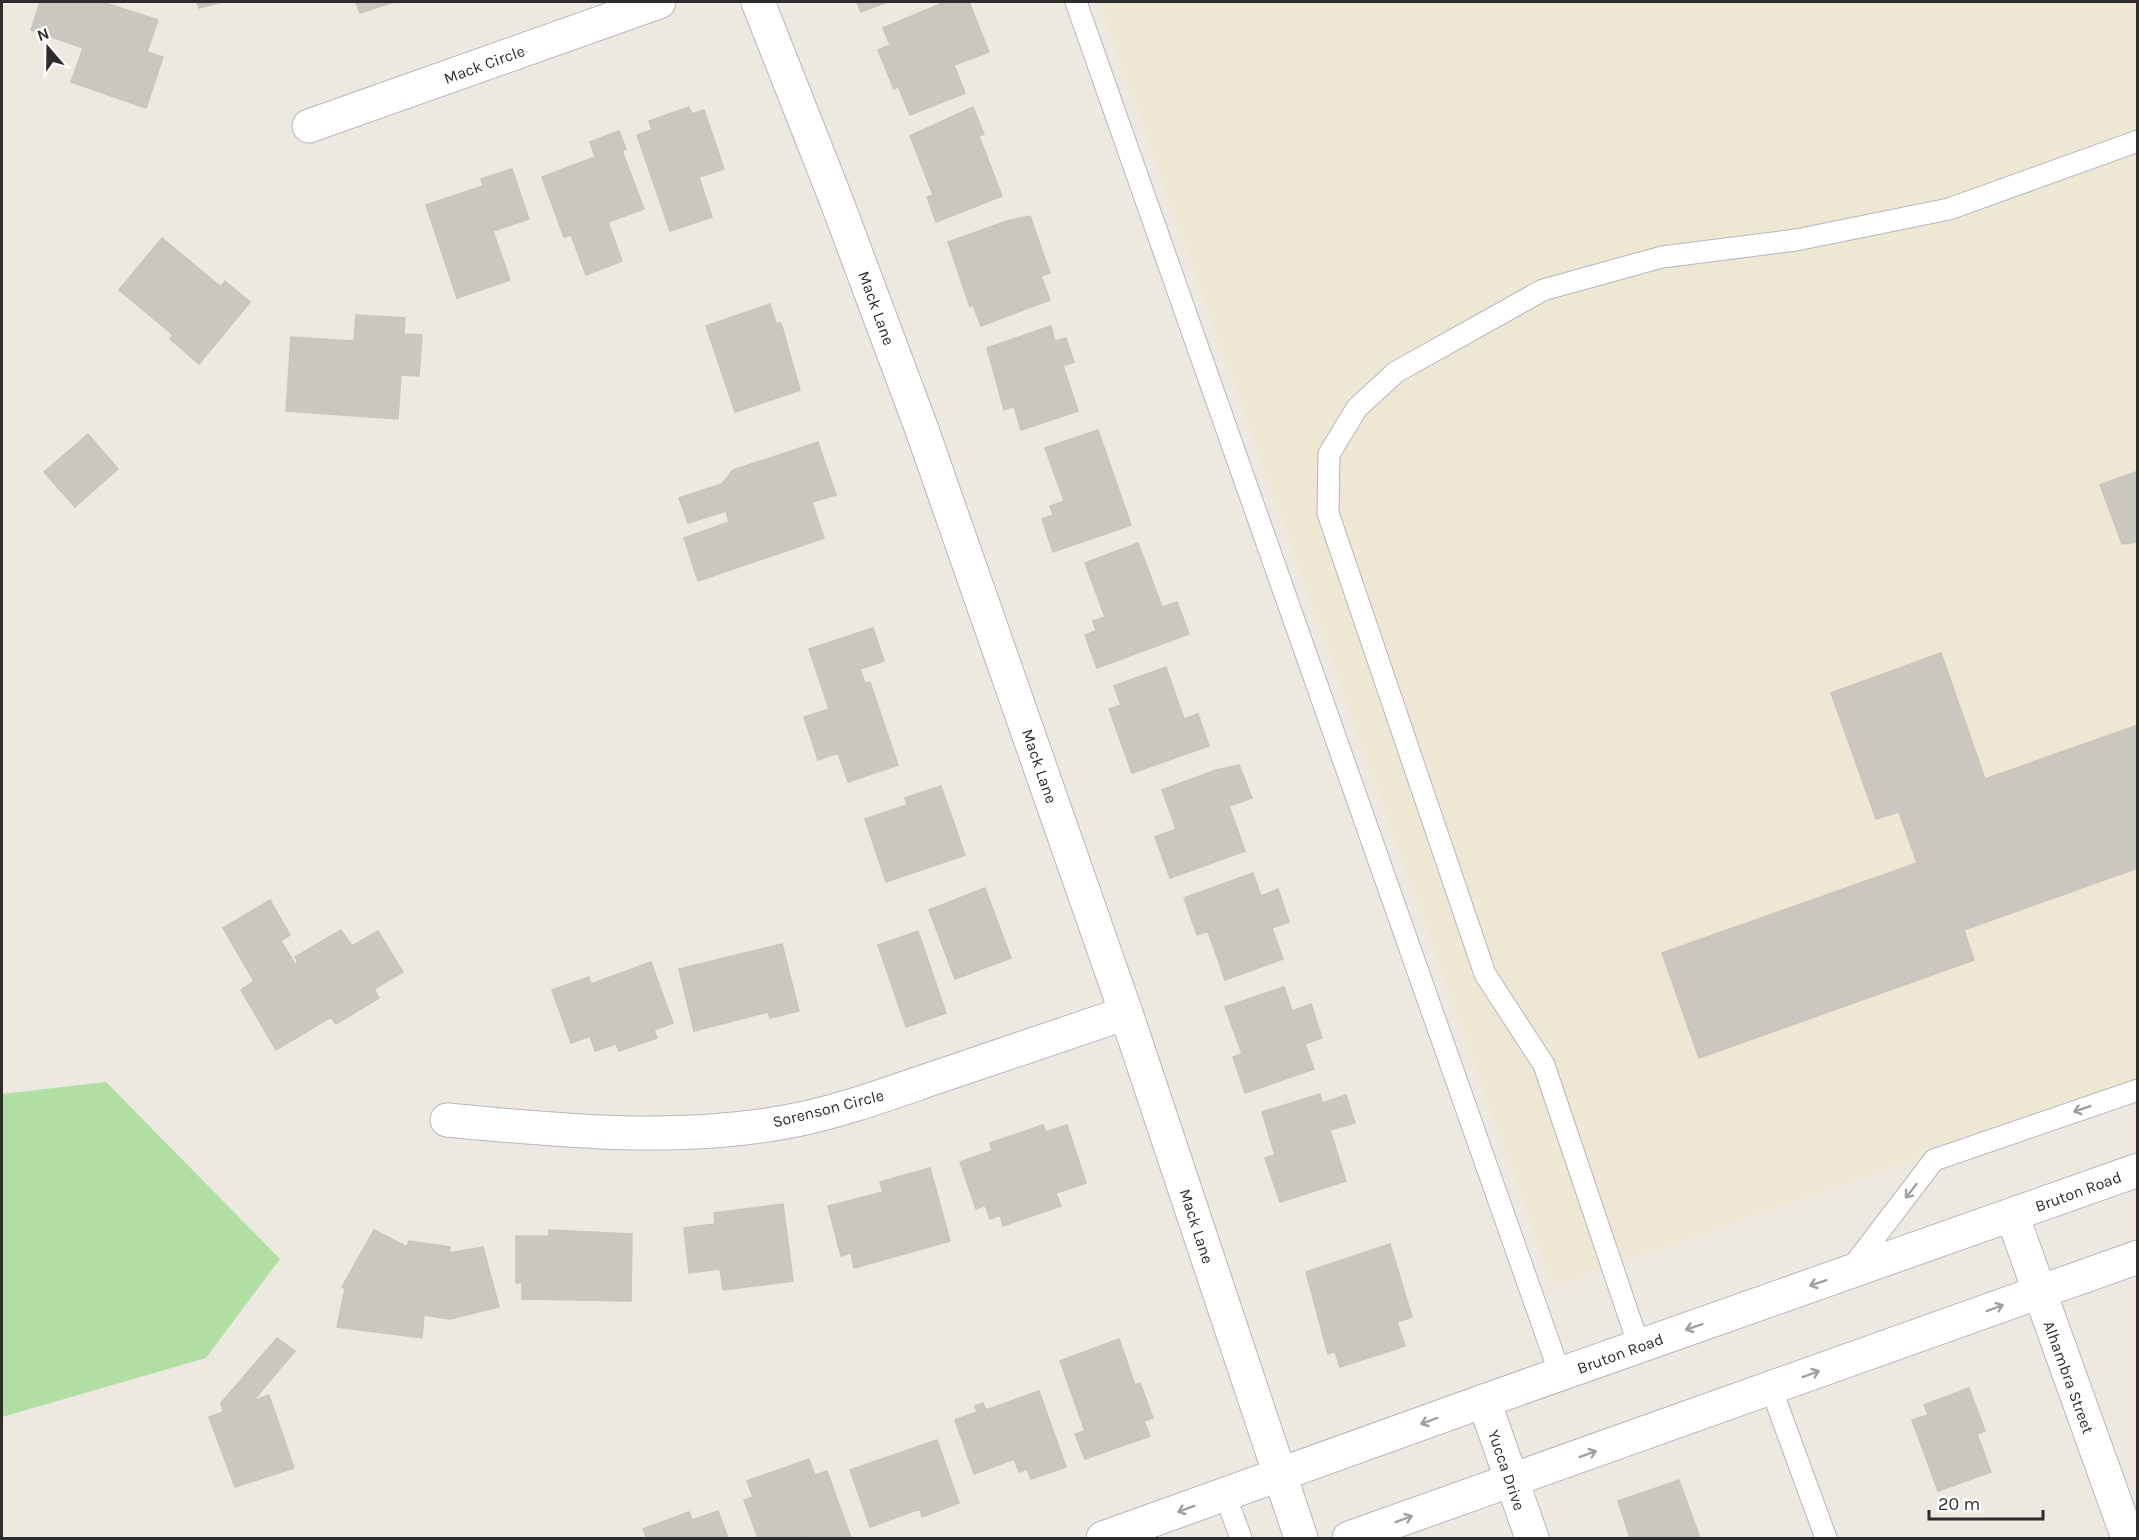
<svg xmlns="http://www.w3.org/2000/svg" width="2139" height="1540" viewBox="0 0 2139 1540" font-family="Karla,sans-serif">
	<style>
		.education { fill: #ede7d3 }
		.green { fill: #b1dfa3 }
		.building { fill: #c9c7bf; stroke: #c9c5bb; stroke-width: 1.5 }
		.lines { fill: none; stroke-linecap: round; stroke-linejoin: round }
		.service-casing { stroke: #b5b6bf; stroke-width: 23 }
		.minor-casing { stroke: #b5b6bf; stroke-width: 35 }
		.secondary-casing { stroke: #b5b6bf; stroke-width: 35 }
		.service { stroke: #fff; stroke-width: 21 }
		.minor { stroke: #fff; stroke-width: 33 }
		.secondary { stroke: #fff; stroke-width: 33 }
		.oneway { stroke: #a0a0a0 }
		.labels { text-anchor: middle; stroke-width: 6; stroke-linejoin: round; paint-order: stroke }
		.street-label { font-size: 16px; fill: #2d2d2d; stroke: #fff }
	</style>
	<rect width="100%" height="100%" fill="#ede9e1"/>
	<!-- education -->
	<path class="education" d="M1099,2H2137V1081L1553,1287Z"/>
	<!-- green -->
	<path class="green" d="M106,1082L280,1259L206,1358L2,1417V1094Z"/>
	<!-- building -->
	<path class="building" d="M40,2H102L158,20L147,52L163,57L146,108L71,82L83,48L31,30Z
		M197,2H222L199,8Z
		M356,2H394L360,13Z
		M857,2H887L861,12Z
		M945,2H969L989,52L954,65L965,93L910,115L898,86L894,89L878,50L890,45L883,28Z
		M689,107L692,114L704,110L724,169L699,177L712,217L670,231L637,135L652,130L649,121Z
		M973,107L984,134L979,136L1002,196L936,222L927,197L933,195L910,136Z
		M619,131L626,149L622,151L644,209L608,222L622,261L586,275L571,235L564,237L542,177L595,157L590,142Z
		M512,169L529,219L493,231L510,280L457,298L426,205L483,186L481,179Z
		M1030,216L1050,273L1041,276L1050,300L981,326L973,305L970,307L948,242L1007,221Z
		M162,238L221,287L225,281L250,302L199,364L170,339L173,335L119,290Z
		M770,304L776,323H781L800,390L735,412L706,326Z
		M356,315L405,318L404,334L422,335L419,376L401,375L398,419L286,411L291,337L354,341Z
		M1051,326L1055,341L1066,338L1074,362L1063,366L1078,411L1021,430L1014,406L1004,410L987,348Z
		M1098,430L1131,525L1053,552L1042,519L1053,515L1050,506L1064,501L1045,448Z
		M88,434L118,469L75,507L44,472Z
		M818,442L836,495L812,502L824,538L698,581L684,538L729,522L726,511L688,523L679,498L722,484L733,470Z
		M2138,471V542L2122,544L2100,485Z
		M1138,543L1162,607L1177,602L1189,634L1097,668L1085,635L1096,631L1093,621L1105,617L1085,563Z
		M873,628L884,661L860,669L865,683L870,682L898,765L848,782L838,753L818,760L804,717L829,709L809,649Z
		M1941,653L1985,779L2138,725V868L1964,930L1974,960L1699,1058L1662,953L1917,863L1899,812L1876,819L1831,693Z
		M1166,667L1184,719L1198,714L1209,746L1132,773L1109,709L1121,705L1114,686Z
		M1239,765L1252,798L1229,806L1245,851L1170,878L1155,837L1176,829L1162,790L1216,770Z
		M941,786L965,855L886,882L865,819L907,805L905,798Z
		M1253,873L1261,896L1278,889L1289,922L1272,928L1283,959L1225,980L1208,931L1197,935L1184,898Z
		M985,888L1011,958L955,979L929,910Z
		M270,900L290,935L281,941L295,964L298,962L295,957L341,930L352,946L378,931L403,972L374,989L379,998L336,1024L331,1017L276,1050L241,990L254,981L223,928Z
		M918,931L946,1013L906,1027L878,945Z
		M782,944L799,1011L770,1018L768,1012L694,1031L679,969Z
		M651,962L673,1023L654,1030L657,1038L619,1051L616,1044L595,1051L590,1036L571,1043L552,990L589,977L591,984Z
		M1284,987L1292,1011L1311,1004L1322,1038L1305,1044L1314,1069L1245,1093L1233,1057L1242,1054L1225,1007Z
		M1320,1094L1322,1103L1346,1095L1355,1123L1330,1130L1346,1181L1280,1202L1265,1158L1275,1155L1262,1112Z
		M1043,1125L1046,1132L1067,1125L1086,1183L1056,1193L1061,1206L1003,1226L1000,1215L990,1219L985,1205L976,1209L960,1162L992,1151L990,1143Z
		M930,1168L950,1241L854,1268L851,1253L841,1256L828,1206L883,1192L880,1182Z
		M783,1204L793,1281L723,1290L720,1269L689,1273L684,1228L715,1224L714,1213Z
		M374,1230L407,1247L409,1241L450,1247L449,1253L483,1247L499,1307L450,1319L424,1315L422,1338L337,1327L345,1289L342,1287Z
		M549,1230L632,1234L631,1301L522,1299V1282L516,1283V1236H549Z
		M1390,1244L1412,1317L1397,1322L1405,1346L1340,1367L1335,1351L1328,1354L1306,1272Z
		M277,1338L295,1351L253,1401L269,1395L294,1468L235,1487L209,1417L223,1412L221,1403Z
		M1119,1339L1135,1385L1140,1383L1153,1418L1144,1421L1150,1436L1085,1459L1075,1434L1085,1431L1060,1361Z
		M1969,1388L1985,1431L1977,1434L1991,1472L1938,1491L1912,1420L1928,1415L1924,1405Z
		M1039,1391L1066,1467L1031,1479L1027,1469L1019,1472L1014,1459L974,1474L955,1420L977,1412L975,1406L983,1403L986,1410Z
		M937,1440L959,1503L922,1517L920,1509L870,1527L850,1470Z
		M809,1459L815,1475L827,1471L851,1538H805L804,1536L796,1538H758L744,1500L753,1497L747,1481Z
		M1679,1480L1700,1538H1630L1618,1501Z
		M718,1511L728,1538H647L643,1529L689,1512L692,1520Z"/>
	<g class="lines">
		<!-- service casing -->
		<g class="service-casing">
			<path id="service" d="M1076,2L1560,1374
				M1850,1270L1934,1160L2138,1090
				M1639,1346L1544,1065L1485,974L1328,513L1329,454L1357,408L1396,372L1543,290L1662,257L1796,240L1949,209L2138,141
				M1771,1388L1826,1538
				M1225,1495L1241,1538"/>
		</g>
		<!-- minor casing -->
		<g class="minor-casing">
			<path id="minor" d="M758,2L835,197L921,427L1126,1013L1301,1538
				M309,126L659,2
				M447,1120C563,1131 681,1143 796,1120C845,1110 893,1092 940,1076C1002,1055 1064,1034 1126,1013
				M2012,1215L2128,1538
				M1484,1401L1532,1538"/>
		</g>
		<!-- secondary casing -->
		<g class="secondary-casing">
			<path id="secondary" d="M1103,1538L1484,1401L2138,1170
				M1349,1538L2138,1257"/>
		</g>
		<!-- service -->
		<use href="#service" class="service"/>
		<!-- minor -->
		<use href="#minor" class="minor"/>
		<!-- secondary -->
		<use href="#secondary" class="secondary"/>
	</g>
	<!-- one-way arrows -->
	<defs><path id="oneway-shaft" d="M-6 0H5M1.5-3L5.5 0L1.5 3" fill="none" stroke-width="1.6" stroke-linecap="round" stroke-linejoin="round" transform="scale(1.5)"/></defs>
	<g class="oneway">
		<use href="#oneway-shaft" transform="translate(2082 1109) rotate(161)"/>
		<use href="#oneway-shaft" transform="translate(1911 1191) rotate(128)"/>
		<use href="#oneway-shaft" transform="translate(1818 1283) rotate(161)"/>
		<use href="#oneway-shaft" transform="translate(1995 1308) rotate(-20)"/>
		<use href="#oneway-shaft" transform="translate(1694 1327) rotate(161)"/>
		<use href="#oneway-shaft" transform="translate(1811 1374) rotate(-20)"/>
		<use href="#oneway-shaft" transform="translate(1429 1421) rotate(160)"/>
		<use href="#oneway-shaft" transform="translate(1588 1454) rotate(-20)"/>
		<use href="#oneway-shaft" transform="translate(1186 1509) rotate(160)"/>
		<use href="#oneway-shaft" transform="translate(1404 1519) rotate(-20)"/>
	</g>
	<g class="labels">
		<!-- street labels -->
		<g class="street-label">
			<text transform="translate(484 64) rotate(-20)" y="6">Mack Circle</text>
			<text transform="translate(877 308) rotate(70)" y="6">Mack Lane</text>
			<text transform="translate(1040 766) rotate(71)" y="6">Mack Lane</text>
			<text transform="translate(828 1108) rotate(-14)" y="6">Sorenson Circle</text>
			<text transform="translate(2078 1191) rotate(-20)" y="6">Bruton Road</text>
			<text transform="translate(1197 1226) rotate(72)" y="6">Mack Lane</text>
			<text transform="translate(1620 1353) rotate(-20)" y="6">Bruton Road</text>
			<text transform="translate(2069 1377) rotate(70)" y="6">Alhambra Street</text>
			<text transform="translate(1507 1470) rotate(71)" y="6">Yucca Drive</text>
		</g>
	</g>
	<!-- border -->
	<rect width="2139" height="1540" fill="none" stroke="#2d2d2d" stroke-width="6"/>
	<!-- north arrow -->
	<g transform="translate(48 48) rotate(340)" stroke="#ffffff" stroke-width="4.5" paint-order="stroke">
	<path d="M0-4.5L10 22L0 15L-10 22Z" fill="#2d2d2d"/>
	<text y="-9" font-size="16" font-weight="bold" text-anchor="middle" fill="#2d2d2d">N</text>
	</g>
	<!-- scale -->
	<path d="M1929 1510v9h114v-9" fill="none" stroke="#2d2d2d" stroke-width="3"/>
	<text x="1938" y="1510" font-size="18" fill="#2d2d2d" stroke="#ffffff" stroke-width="4.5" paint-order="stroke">20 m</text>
</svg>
